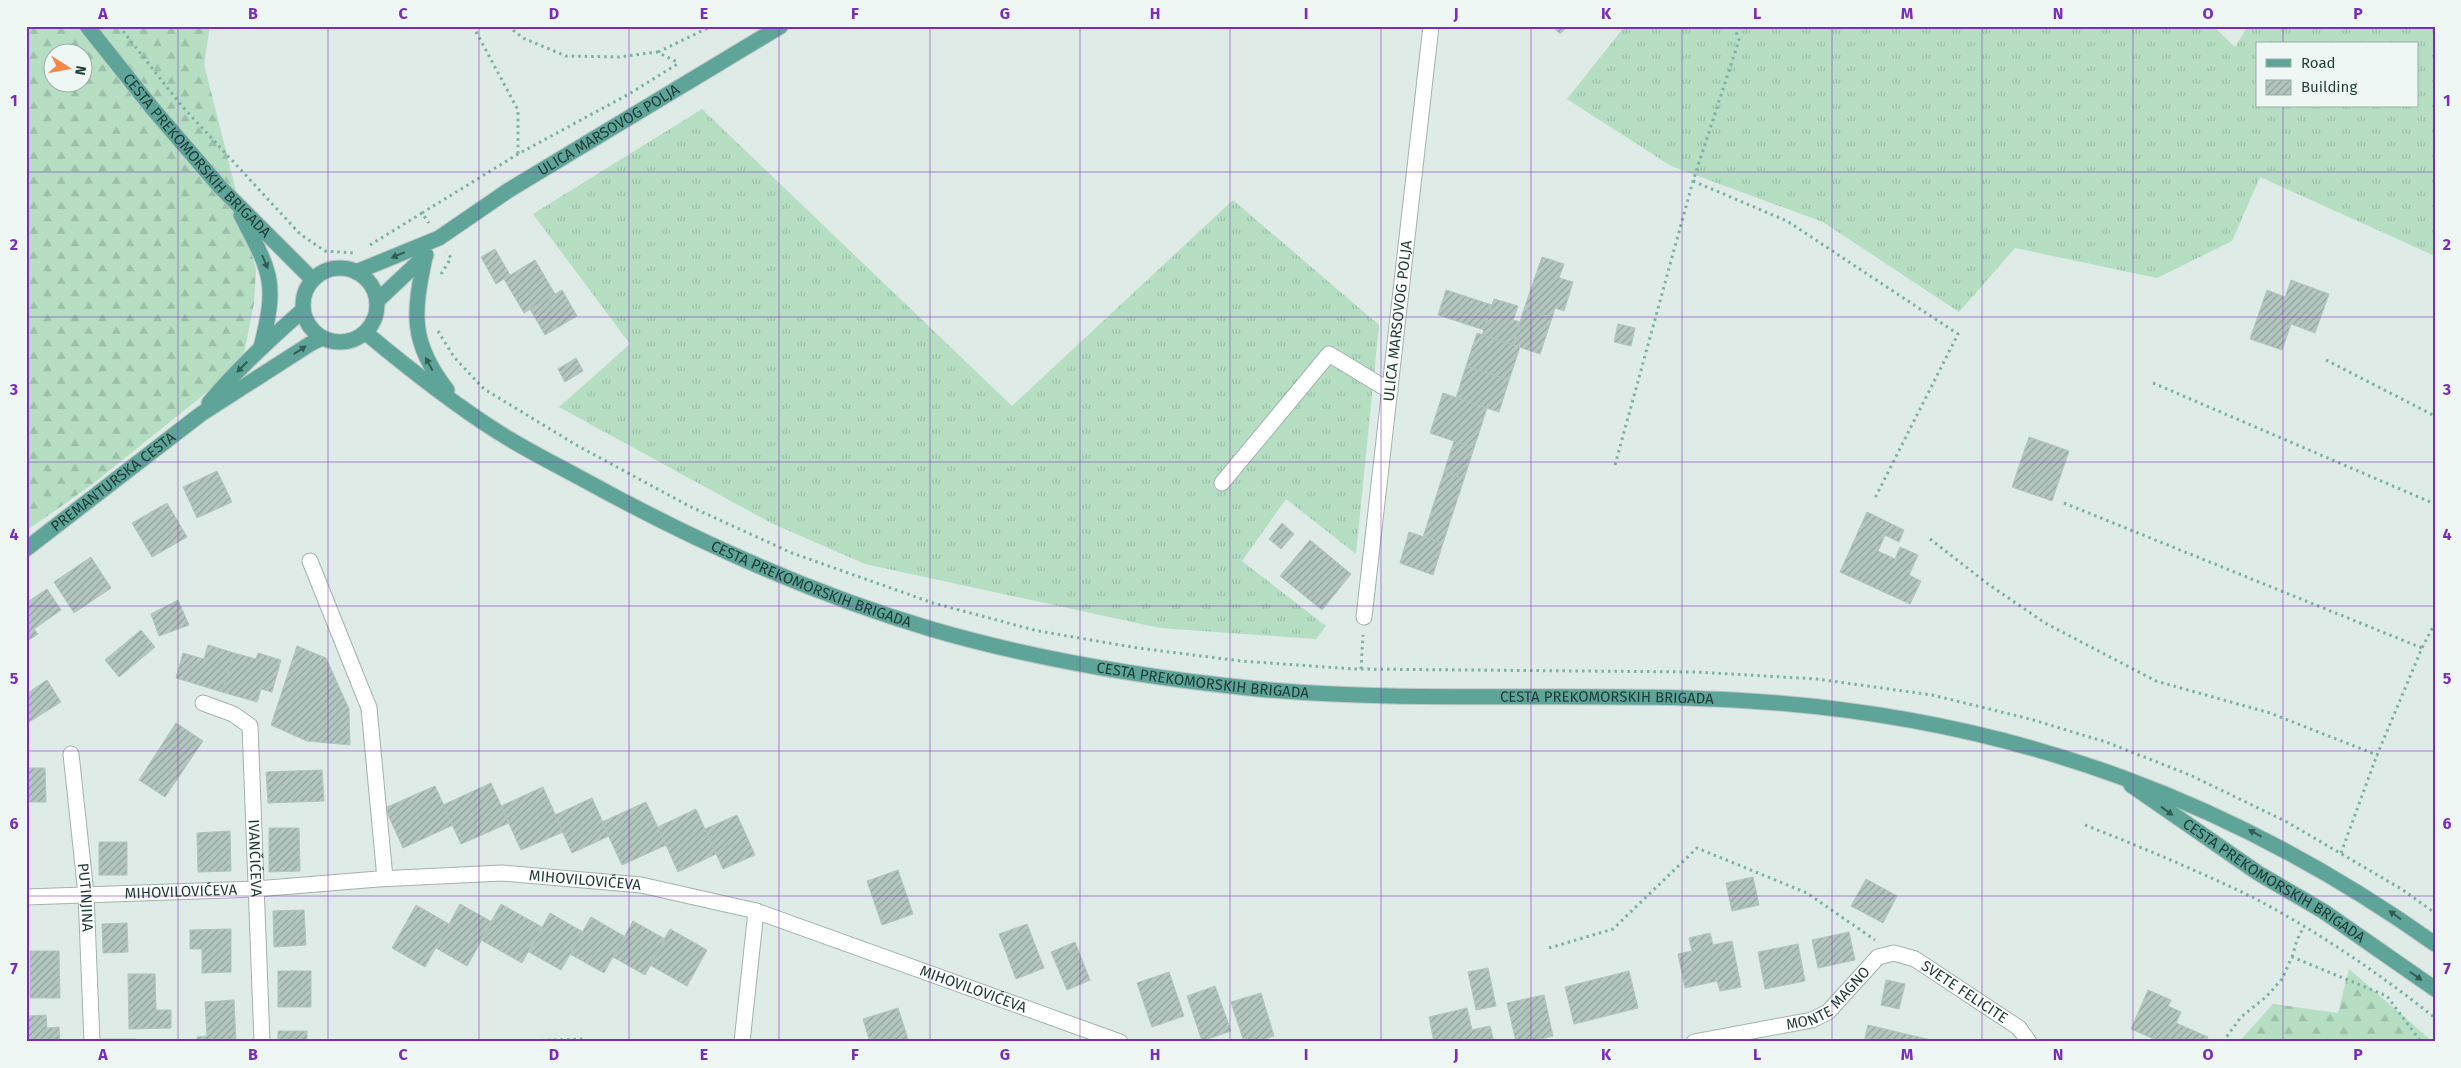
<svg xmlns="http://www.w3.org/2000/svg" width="2461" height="1068" viewBox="0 0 2461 1068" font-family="'Fira Sans',sans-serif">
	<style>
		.grass { fill: url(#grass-tufts); fill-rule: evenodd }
		.forest { fill: url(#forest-firs); fill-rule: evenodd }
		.building { fill: url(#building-hatch); stroke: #b0c5be }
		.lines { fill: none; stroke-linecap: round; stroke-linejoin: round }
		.minor-casing { stroke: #a1b3ae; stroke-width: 17 }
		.major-casing { stroke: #c0c8c7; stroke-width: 17 }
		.path { stroke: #7cb1a5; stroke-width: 3; stroke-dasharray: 2.5 4; stroke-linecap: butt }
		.minor { stroke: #fff; stroke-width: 15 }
		.major { stroke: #5fa498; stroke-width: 15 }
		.oneway { fill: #325b53 }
		.grid { fill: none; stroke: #7b2cbf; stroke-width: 1; stroke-opacity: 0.55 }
		.labels { text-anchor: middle; stroke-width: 5; stroke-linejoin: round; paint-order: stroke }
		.street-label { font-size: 15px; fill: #1e3c36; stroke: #eef7f4 }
		.neatline { fill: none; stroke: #7b2cbf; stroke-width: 2 }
		.grid-label { font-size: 16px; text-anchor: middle; font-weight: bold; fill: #7b2cbf }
	</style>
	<defs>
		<pattern id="grass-tufts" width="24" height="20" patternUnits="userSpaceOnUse" patternTransform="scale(1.25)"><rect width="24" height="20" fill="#b5dec3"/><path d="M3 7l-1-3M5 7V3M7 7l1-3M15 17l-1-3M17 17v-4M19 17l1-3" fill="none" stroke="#9bbfa8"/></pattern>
		<pattern id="forest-firs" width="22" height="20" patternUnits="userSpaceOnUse" patternTransform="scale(1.25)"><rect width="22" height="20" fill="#b5dec3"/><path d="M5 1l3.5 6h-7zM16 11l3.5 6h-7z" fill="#9bbfa8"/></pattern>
		<pattern id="building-hatch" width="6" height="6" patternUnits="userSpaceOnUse" patternTransform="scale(1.25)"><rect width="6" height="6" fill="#b3c6bf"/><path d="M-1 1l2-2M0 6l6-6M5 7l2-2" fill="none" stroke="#91a29c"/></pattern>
	</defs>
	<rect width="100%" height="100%" fill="#deebe6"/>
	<!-- grass -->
	<path class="grass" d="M1625,26H2213L2235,47L2248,26H2435V256L2260,177L2232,241L2157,278L2015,248L1959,312L1823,222L1671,166L1567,99ZM2257,44H2417V106H2257Z
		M702,109L1012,406L1233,200L1379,325L1356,554L1286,499L1242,561L1326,626L1316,639L1160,628L865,564L771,523L559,407L630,344L533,214Z"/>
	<!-- forest -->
	<path class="forest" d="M26,26H210L204,64L256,270L254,303L242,364L94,483L26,531ZM52,52H82V82H52Z
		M2349,969L2433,1042H2239L2273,1004L2338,1013Z"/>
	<!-- building -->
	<path class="building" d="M1552,26H1568L1560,34Z
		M495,249L510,275L496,284L481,257Z
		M1542,257L1564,264L1559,278L1573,282L1564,311L1555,308L1552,318L1524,309Z
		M535,260L555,294L524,313L504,279Z
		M2291,280L2329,294L2315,333L2291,324L2282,350L2250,339L2267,290L2285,297Z
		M562,290L577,316L545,335L530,309Z
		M1446,290L1492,305L1484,330L1438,315Z
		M1494,299L1518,306L1513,320L1520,322L1513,345L1482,335Z
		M1524,309L1552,318L1540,354L1513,345Z
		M1618,324L1635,328L1631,346L1614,342Z
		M1477,333L1520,347L1509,380L1466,366Z
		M576,358L583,371L565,382L558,369Z
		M1466,366L1509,380L1499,412L1456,398Z
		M1443,393L1487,408L1474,448L1430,433Z
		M2029,437L2069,451L2052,501L2012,487Z
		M1454,441L1474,448L1464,479L1444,472Z
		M217,471L232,502L197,518L183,487Z
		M1444,472L1464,479L1443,543L1423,537Z
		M167,503L187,537L152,557L132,523Z
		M1867,512L1904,530L1899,542L1885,535L1878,551L1895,559L1900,547L1918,555L1909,575L1921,581L1910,604L1840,572Z
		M1282,523L1294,534L1281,549L1269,539Z
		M1409,532L1443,543L1433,575L1400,563Z
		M1310,540L1351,574L1322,610L1280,576Z
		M91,557L111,588L74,613L54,582Z
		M47,589L61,610L34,629L38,634L26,642V603Z
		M178,600L189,625L159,636L151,614Z
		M141,630L155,647L119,677L105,660Z
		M208,645L234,653L222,692L176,678L183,653L204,659Z
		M297,646L326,658L349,709L350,745L307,741L271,725Z
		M234,653L256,659L258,653L281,660L272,692L261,689L257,702L222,692Z
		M47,680L61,702L29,722L26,717V694Z
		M176,723L203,741L165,797L139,780Z
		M26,768H45L46,802H26Z
		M322,770L324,801L268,803L266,772Z
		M491,783L509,823L461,844L443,805Z
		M435,786L453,825L403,848L385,808Z
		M543,787L563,832L521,850L501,806Z
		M592,798L609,836L572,853L555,815Z
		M646,802L666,845L622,865L602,822Z
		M696,809L716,854L678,872L658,827Z
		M737,815L755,855L723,869L705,829Z
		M269,828H299L300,871L269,872Z
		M230,831L231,871L198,872L197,833Z
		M99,842H127V875H99Z
		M898,870L913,914L882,925L867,881Z
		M1753,877L1759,905L1732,911L1726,883Z
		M1866,879L1897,896L1883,923L1851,906Z
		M460,904L492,922L467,966L436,948Z
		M501,904L542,927L522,963L481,940Z
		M416,905L449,924L425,967L392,948Z
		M304,910L306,945L274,947L273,911Z
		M550,913L583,932L561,970L529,952Z
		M591,917L624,936L604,973L570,954Z
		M633,921L665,939L645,975L613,957Z
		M127,923L128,952L103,953L102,924Z
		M1027,924L1044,968L1016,979L999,934Z
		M231,929V972L202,973V949H190V930Z
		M670,929L707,950L687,986L650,965Z
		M1849,932L1855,960L1818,968L1812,940Z
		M1710,933L1713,945L1732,941L1741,987L1720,991L1717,981L1685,988L1678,954L1692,951L1689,938Z
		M1075,942L1090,980L1067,990L1051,952Z
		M1798,944L1805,981L1765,989L1758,952Z
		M30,951H59L60,998H30Z
		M1488,968L1496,1006L1476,1010L1468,972Z
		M278,971H311V1007H278Z
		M1629,971L1638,1008L1574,1024L1565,987Z
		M1169,972L1184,1016L1152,1027L1137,983Z
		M128,974H155L156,1010H171V1028L129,1029Z
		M1886,980L1905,984L1899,1009L1881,1005Z
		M1215,986L1231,1031L1202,1041L1187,996Z
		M2148,990L2171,1000L2168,1006L2181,1012L2176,1023L2208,1037L2206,1042H2161L2131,1029Z
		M1261,993L1274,1036L1256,1042H1244L1231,1002Z
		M1544,995L1553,1036L1528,1042H1516L1507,1003Z
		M234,1000L236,1042H197V1037L207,1036L205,1002Z
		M898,1008L909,1042H870L863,1019Z
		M1467,1008L1472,1030L1490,1026L1494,1042H1434L1429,1017Z
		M46,1015L47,1028L59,1027L60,1042H28L27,1016Z
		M1868,1025L1931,1040V1042H1864Z
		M278,1031H307V1042H278Z
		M102,1039H136V1042H102Z"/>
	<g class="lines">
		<!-- minor casing -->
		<g class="minor-casing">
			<g id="minor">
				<path d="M1222,483L1329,354L1390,391"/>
				<path d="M310,561L369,708L385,878"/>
				<path id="s1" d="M1364,617L1431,26"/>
				<path id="s2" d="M203,703L233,714L250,726L262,1042"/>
				<path id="s3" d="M71,754L86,894L92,1042"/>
				<path id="s4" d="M26,897L256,889L378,879L502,873L641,885L756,911L1120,1042"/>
				<path d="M742,1042L756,911"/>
				<path id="s5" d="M1694,1042L1812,1020L1828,1012L1878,957L1894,953L1915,959L2019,1028L2029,1042"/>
			</g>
		</g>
		<!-- major casing -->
		<g class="major-casing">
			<g id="major">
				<path id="s6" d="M87,26L153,109L221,188L313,280"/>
				<path d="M241,215C271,273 278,282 261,347"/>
				<path d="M425,257C413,314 410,342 447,390"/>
				<circle cx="340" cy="305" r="37"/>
				<path id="s7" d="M356,272L439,238L509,190L781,26"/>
				<path d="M377,301L426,255"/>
				<path id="s8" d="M366,333C408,368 452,403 498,432C526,450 557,465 586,481C695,541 810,593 931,629C1037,660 1148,678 1258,689C1430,705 1605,689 1778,703C2022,723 2235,802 2435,944"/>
				<path d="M209,403C237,369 270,339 303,310"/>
				<path id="s9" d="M26,549L201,414L310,344L322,338"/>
				<path id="s10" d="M2131,785L2258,873L2323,911L2435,989"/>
			</g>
		</g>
		<!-- path -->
		<path class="path" d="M119,26L181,105L300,234L325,251L353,253
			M473,26L518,110V154
			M508,26L523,38L566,56L619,57L657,52L679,63
			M658,52L712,26
			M1693,181L1787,221L1958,334L1875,498
			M422,213L518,154L629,94L679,63
			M370,245L422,213L429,223
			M441,274L451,258L447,252
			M438,331L454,357L484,389L578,446L689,506L792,553L933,603L1038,631L1138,648L1241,661L1354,669L1696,672L1817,679L1932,695L2030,719L2106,742L2190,775L2287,822L2403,890L2435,913
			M2326,360L2435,416
			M2153,383L2435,504
			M1615,465L1693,181L1739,40L1734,26
			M2064,503L2422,648
			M1930,539L1988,584L2045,623L2156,681L2270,713L2377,755L2422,648L2435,623
			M1361,669L1363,635
			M2085,825C2141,847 2196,870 2250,896C2311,927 2382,975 2435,1018
			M2341,853L2377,755
			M1549,948L1613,929L1697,848L1807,893L1875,940
			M2292,957L2297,940L2303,928
			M489,1042L586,1039L587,1042
			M2223,1042L2241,1017L2266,997L2282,979L2292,957L2387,996L2421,1042"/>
		<!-- minor -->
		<use href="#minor" class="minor"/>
		<!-- major -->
		<use href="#major" class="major"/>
	</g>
	<!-- one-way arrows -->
	<defs><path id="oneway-solid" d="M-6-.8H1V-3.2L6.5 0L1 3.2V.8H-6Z" transform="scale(1.25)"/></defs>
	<g class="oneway">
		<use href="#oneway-solid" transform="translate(398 255) rotate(157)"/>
		<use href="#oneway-solid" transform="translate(265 262) rotate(67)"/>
		<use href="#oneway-solid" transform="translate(300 350) rotate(-33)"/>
		<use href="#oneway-solid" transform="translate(429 364) rotate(-118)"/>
		<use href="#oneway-solid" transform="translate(242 367) rotate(135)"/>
		<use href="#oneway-solid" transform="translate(2167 811) rotate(36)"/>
		<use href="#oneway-solid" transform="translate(2255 833) rotate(-152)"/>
		<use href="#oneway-solid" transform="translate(2395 915) rotate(-144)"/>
		<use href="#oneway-solid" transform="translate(2416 976) rotate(35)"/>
	</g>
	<!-- grid -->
	<path class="grid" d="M178,26V1042M328,26V1042M479,26V1042M629,26V1042M779,26V1042M930,26V1042M1080,26V1042M1230,26V1042M1381,26V1042M1531,26V1042M1682,26V1042M1832,26V1042M1982,26V1042M2133,26V1042M2283,26V44M2283,106V1042M26,172H2435M26,317H2435M26,462H2435M26,606H2435M26,751H2435M26,896H2435"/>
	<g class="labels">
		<!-- street labels -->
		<g class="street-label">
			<text dy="5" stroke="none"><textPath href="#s7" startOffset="291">ULICA MARSOVOG POLJA</textPath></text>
			<text dy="5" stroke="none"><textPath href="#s6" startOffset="170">CESTA PREKOMORSKIH BRIGADA</textPath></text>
			<text dy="5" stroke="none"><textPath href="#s1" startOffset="298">ULICA MARSOVOG POLJA</textPath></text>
			<text dy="5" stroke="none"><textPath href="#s9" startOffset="110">PREMANTURSKA CESTA</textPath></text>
			<text dy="5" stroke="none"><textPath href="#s8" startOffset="514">CESTA PREKOMORSKIH BRIGADA</textPath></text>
			<text dy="5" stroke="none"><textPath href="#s8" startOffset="919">CESTA PREKOMORSKIH BRIGADA</textPath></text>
			<text dy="5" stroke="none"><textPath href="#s8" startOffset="1324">CESTA PREKOMORSKIH BRIGADA</textPath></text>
			<text dy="5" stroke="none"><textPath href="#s2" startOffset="185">IVANČIĆEVA</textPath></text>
			<text dy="5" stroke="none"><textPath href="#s4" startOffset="560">MIHOVILOVIĆEVA</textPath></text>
			<text dy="5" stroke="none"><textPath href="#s10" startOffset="172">CESTA PREKOMORSKIH BRIGADA</textPath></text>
			<text dy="5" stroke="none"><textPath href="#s4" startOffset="155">MIHOVILOVIĆEVA</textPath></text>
			<text dy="5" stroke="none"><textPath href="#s3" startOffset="144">PUTINJINA</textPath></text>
			<text dy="5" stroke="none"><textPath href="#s4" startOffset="965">MIHOVILOVIĆEVA</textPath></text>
			<text dy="5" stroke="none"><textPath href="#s5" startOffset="310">SVETE FELICITE</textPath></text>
			<text dy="5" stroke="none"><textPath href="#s5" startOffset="145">MONTE MAGNO</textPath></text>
		</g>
	</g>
	<!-- border -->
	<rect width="2461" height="1068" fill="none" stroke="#eef7f4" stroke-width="55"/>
	<!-- legend -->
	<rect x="2256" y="42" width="162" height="65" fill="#eef7f4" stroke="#9baca8"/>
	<rect x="2266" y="59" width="25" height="8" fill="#5fa498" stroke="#9baca8"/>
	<text x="2301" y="68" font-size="15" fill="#1e3c36">Road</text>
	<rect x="2266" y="80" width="25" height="15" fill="url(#building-hatch)" stroke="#9baca8"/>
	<text x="2301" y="92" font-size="15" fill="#1e3c36">Building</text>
	<!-- north arrow -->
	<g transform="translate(68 68) rotate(101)"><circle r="24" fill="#eef7f4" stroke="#9baca8"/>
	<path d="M0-4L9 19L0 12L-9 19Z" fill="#fc854a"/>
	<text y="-8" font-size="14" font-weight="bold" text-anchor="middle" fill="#1e3c36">N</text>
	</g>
	<rect x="28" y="28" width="2406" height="1012" class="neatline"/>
	<g class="grid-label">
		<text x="103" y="19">A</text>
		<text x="253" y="19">B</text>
		<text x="403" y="19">C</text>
		<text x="554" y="19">D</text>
		<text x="704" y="19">E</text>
		<text x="855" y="19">F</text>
		<text x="1005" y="19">G</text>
		<text x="1155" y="19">H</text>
		<text x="1306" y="19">I</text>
		<text x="1456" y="19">J</text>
		<text x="1606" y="19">K</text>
		<text x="1757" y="19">L</text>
		<text x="1907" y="19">M</text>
		<text x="2058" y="19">N</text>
		<text x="2208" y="19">O</text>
		<text x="2358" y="19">P</text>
		<text x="14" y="106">1</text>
		<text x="2447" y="106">1</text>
		<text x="14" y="250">2</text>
		<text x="2447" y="250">2</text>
		<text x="14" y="395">3</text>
		<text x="2447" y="395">3</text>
		<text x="14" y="540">4</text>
		<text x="2447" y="540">4</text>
		<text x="14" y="684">5</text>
		<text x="2447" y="684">5</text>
		<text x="14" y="829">6</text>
		<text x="2447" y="829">6</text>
		<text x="14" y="974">7</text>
		<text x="2447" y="974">7</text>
		<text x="103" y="1060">A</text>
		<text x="253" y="1060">B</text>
		<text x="403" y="1060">C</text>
		<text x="554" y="1060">D</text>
		<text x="704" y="1060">E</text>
		<text x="855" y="1060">F</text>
		<text x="1005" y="1060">G</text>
		<text x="1155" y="1060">H</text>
		<text x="1306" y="1060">I</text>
		<text x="1456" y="1060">J</text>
		<text x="1606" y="1060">K</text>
		<text x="1757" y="1060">L</text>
		<text x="1907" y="1060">M</text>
		<text x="2058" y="1060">N</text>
		<text x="2208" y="1060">O</text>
		<text x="2358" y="1060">P</text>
	</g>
</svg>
